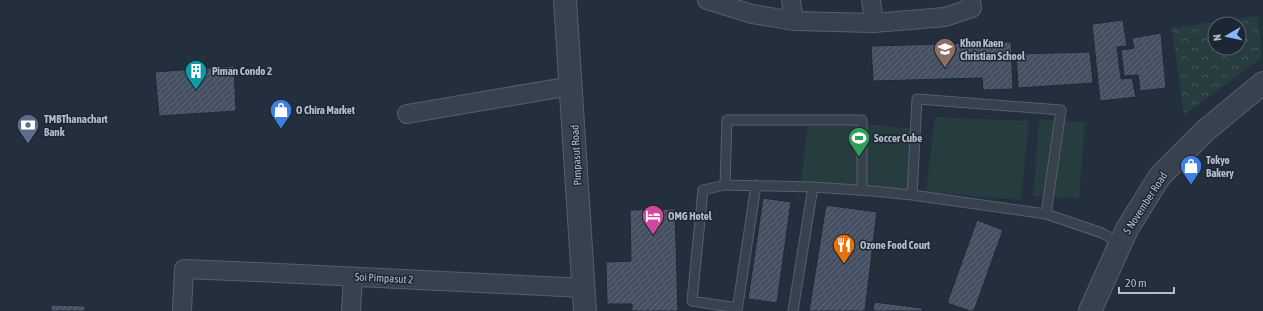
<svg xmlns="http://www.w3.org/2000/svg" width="1263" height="311" viewBox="0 0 1263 311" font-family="'Asap Condensed',sans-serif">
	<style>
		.grass { fill: #263c3f }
		.park { fill: url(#park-crowns); fill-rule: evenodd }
		.building { fill: url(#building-hatch); stroke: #1f2835 }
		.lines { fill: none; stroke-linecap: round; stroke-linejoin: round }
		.service-casing { stroke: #565f6c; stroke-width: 11 }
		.minor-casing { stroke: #565f6c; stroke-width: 20 }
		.tertiary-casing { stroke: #565f6c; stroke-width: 24 }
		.service { stroke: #38414e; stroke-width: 9 }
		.minor { stroke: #38414e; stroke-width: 18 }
		.tertiary { stroke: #38414e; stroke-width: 22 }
		.labels { text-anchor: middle; stroke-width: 3; stroke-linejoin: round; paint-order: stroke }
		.poi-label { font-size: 11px; font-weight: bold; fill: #b4bcc9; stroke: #1d2633; text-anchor: start }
		.street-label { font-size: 11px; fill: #b4bcc9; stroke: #1d2633 }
	</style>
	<defs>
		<pattern id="park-crowns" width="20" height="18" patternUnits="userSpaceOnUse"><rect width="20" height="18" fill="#263c3f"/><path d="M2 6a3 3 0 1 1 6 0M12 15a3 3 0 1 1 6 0" fill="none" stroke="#435659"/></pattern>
		<pattern id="building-hatch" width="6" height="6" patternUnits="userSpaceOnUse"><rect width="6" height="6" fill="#455162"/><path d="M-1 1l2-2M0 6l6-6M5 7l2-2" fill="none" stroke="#5d6877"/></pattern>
	</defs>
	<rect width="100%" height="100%" fill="#242f3e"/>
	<!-- grass -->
	<path class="grass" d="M935,117L1029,121L1021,200L926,192Z
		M808,119L917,129L910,196L801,186Z
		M1039,119L1085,122L1079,198L1033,196Z"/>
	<!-- park -->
	<path class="park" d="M1258,16L1262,58L1184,115L1172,28ZM1215,24H1239V48H1215Z"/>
	<!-- building -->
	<path class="building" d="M1123,20L1127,46L1117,47L1121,79L1132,78L1136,97L1100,101L1092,24Z
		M1161,33L1166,88L1140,91L1138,75L1124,76L1121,50L1134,48L1132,38Z
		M1011,42L1013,89L983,90L982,78L873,81L871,46Z
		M1090,52L1093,83L1018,88L1016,54Z
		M234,66L236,111L159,116L155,72Z
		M763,198L791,202L777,303L748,299Z
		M826,205L877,212L865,311H809Z
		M675,209L678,311H632V304H607L606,262L631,261L630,210Z
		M977,220L1003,230L974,311H970L947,303Z
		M874,302L922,308V311H873Z
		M51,305L85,306V311H51Z"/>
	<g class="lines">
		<!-- service casing -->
		<g class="service-casing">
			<path id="service" d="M725,185L727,120H862V190
				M912,195L1046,214
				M737,308L692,301L703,190L725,185L813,187L872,191L912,195L917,99L1061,110L1046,214L1102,233L1120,243
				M737,311L756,185
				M793,311L813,187"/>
		</g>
		<!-- minor casing -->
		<g class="minor-casing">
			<path id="minor" d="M707,0L752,14L794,21L874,23L945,17L972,8L971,0
				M791,0L794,21
				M871,0L874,23
				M407,114L571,86
				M182,311L184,269L258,272L584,288
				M351,311L353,277"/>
		</g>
		<!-- tertiary casing -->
		<g class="tertiary-casing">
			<path id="tertiary" d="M565,0L585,311
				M1090,311L1127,229L1160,176L1206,130L1263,83"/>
		</g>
		<!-- service -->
		<use href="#service" class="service"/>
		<!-- minor -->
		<use href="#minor" class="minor"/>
		<!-- tertiary -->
		<use href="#tertiary" class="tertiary"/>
	</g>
	<!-- icons -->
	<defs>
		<g id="school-pin" transform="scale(1.15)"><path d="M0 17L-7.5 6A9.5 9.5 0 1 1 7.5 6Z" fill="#8d6e63" stroke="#1d2633"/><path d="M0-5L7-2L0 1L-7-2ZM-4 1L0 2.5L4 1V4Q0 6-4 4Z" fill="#fff"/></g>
		<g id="building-pin" transform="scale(1.15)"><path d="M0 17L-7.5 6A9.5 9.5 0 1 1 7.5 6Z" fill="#0f9aa8" stroke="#1d2633"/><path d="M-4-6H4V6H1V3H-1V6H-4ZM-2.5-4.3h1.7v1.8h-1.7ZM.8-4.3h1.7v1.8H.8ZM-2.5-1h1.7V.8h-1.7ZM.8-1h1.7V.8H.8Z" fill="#fff"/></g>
		<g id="shop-pin" transform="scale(1.15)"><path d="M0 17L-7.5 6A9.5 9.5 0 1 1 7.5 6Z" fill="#3f7fe0" stroke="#1d2633"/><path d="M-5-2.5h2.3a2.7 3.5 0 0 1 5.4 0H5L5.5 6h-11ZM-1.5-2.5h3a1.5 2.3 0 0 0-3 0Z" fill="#fff"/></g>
		<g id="bank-pin" transform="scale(1.15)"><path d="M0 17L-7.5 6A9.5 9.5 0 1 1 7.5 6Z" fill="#5c6f8a" stroke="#1d2633"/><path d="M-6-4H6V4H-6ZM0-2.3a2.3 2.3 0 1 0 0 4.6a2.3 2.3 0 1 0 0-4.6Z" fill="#fff"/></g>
		<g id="stadium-pin" transform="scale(1.15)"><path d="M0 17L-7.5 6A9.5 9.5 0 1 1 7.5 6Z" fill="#2e9e5b" stroke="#1d2633"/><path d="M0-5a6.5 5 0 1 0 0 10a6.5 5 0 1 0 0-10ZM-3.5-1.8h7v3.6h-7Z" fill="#fff"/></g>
		<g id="hotel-pin" transform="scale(1.15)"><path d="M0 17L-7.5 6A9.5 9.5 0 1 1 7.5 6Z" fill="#d1479c" stroke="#1d2633"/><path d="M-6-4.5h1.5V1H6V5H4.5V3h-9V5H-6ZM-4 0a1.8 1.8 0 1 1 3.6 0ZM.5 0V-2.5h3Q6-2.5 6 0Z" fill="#fff"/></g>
		<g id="restaurant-pin" transform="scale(1.15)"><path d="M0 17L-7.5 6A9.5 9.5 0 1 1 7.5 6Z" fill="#e8710a" stroke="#1d2633"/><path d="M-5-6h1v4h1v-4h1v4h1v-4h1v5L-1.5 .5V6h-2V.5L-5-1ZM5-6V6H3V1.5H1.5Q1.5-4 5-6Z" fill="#fff"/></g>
	</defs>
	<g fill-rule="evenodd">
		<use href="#school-pin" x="945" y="49"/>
		<use href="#building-pin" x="196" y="71"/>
		<use href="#shop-pin" x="281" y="110"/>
		<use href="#bank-pin" x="28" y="125"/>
		<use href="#stadium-pin" x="859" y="138"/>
		<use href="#shop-pin" x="1191" y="166"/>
		<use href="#hotel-pin" x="653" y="216"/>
		<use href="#restaurant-pin" x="844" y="245"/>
	</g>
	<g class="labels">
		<!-- poi labels -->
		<g class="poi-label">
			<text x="960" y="47">Khon Kaen<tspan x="960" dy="13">Christian School</tspan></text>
			<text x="212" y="75">Piman Condo 2</text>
			<text x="296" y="114">O Chira Market</text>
			<text x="44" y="123">TMBThanachart<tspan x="44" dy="13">Bank</tspan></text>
			<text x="874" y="142">Soccer Cube</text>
			<text x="1206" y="164">Tokyo<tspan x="1206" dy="13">Bakery</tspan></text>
			<text x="668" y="220">OMG Hotel</text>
			<text x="860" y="249">Ozone Food Court</text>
		</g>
		<!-- street labels -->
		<g class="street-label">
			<text transform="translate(576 155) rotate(-93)" y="4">Pimpasut Road</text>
			<text transform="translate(1145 203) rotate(-57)" y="4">5 November Road</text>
			<text transform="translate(384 278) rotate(3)" y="4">Soi Pimpasut 2</text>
		</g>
	</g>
	<!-- north arrow -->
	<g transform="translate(1227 36) rotate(261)"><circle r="19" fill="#1d2633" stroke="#59626f"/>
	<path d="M0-3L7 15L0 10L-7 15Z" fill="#8ab4f8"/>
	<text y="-6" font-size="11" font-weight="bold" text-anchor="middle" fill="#b4bcc9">N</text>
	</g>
	<!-- scale -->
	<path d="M1119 287v6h55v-6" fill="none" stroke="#b4bcc9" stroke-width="2"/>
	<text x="1125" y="287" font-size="12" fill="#b4bcc9" stroke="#1d2633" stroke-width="3" paint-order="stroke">20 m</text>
</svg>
